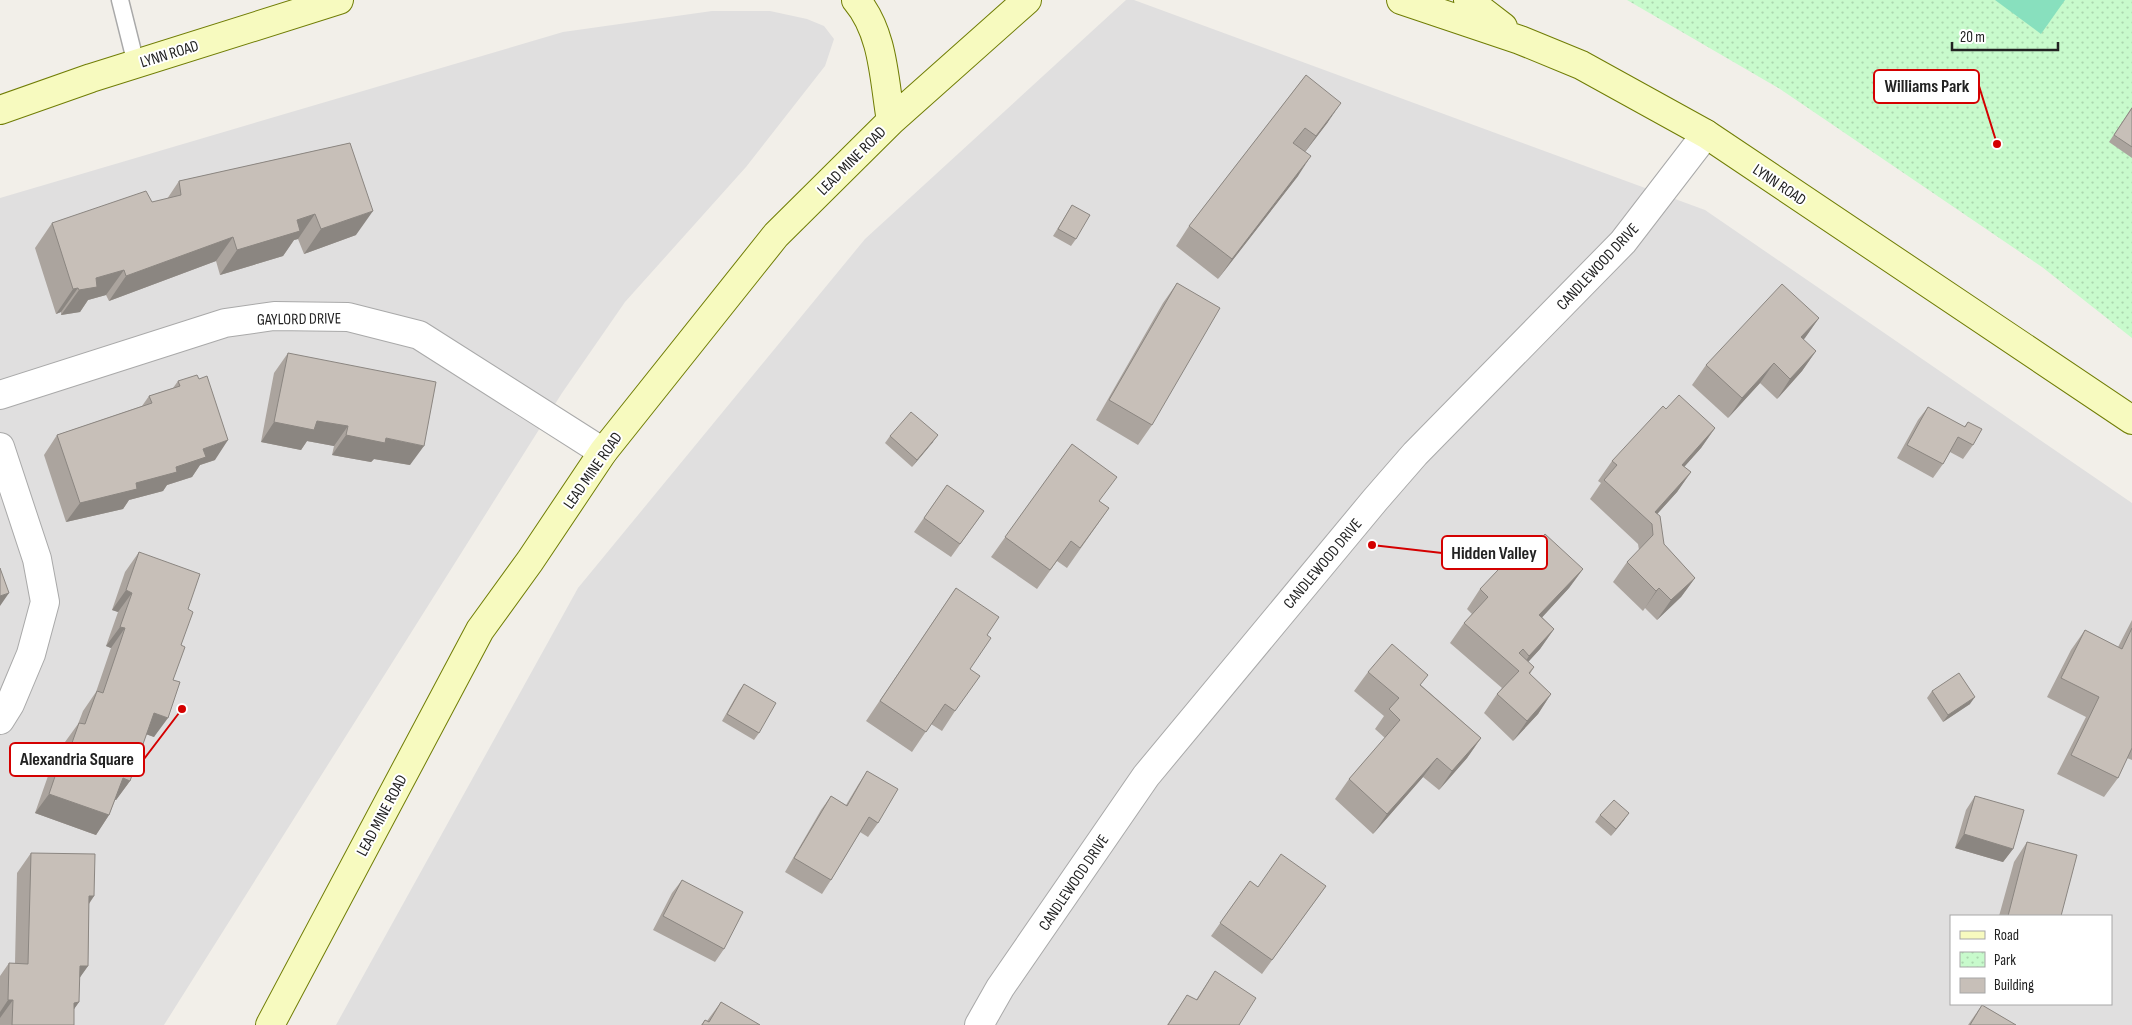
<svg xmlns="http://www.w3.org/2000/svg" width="2132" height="1025" viewBox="0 0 2132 1025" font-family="'Sofia Sans Condensed',sans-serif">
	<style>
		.residential { fill: #e0dfdf; fill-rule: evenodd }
		.park { fill: url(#park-dots) }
		.pitch { fill: #88e0be }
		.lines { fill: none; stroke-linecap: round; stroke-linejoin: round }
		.service-casing { stroke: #a9a9a9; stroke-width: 19 }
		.minor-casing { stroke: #a9a9a9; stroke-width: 30 }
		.secondary-casing { stroke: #707d05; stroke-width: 30 }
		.service { stroke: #fff; stroke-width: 16 }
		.minor { stroke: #fff; stroke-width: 28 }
		.secondary { stroke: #f7fabf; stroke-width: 28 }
		.wall { fill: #aba49e }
		.shaded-wall { fill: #8b8681 }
		.building { fill: #c7bfb8; stroke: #8b8681 }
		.labels { text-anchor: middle; stroke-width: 4; stroke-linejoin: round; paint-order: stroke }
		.street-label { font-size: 16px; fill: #222; stroke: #fff }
		.leader { fill: none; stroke: #d40000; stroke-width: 2 }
		.callout-dot { fill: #d40000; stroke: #fff; stroke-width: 2 }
		.callout { fill: #fff; stroke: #d40000; stroke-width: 2 }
		.callout-label { font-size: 18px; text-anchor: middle; font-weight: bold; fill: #222 }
	</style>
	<defs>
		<pattern id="park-dots" width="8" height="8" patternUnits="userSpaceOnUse" patternTransform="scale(1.25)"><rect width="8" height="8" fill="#c8facc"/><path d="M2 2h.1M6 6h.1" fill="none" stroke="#acd6af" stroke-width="1.8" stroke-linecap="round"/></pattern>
	</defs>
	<rect width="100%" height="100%" fill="#f2efe9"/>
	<!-- residential -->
	<path class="residential" d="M1126,0H1134L1705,210L2132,503V1025H336L578,588L865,239ZM1951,916H2111V1004H1951Z
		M712,11H770L807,19L824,26L834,39L825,66L746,167L625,302L562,393L164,1025H0V198L563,32Z"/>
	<!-- park -->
	<path class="park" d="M1627,0H2132V338L2042,267L1780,89Z"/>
	<!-- pitch -->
	<path class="pitch" d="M1995,0H2065L2041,34Z"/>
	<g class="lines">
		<!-- service casing -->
		<g class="service-casing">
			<path id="service" d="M120,0L136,64"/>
		</g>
		<!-- minor casing -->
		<g class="minor-casing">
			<path id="minor" d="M0,395L225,323L274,316L348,317L419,335L603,452
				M0,447L37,559L45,602L31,654L10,704L0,720
				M979,1025L1000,988L1146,776L1375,500L1415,454L1623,242L1706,134"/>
		</g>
		<!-- secondary casing -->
		<g class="secondary-casing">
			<path id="secondary" d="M856,0C884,33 884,81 891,121
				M1401,0L1520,40L1581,65L1706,134L2132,420
				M1468,0L1503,27
				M0,110L91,78L339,0
				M270,1025L480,630L530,561L603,452L776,235L891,121L1027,0"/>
		</g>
		<!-- service -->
		<use href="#service" class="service"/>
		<!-- minor -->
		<use href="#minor" class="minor"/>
		<!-- secondary -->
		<use href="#secondary" class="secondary"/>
	</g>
	<!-- wall -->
	<path class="wall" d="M1306,75L1328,122L1305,152L1298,176L1218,279L1176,246L1189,226Z
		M2132,107V158L2109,142Z
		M350,143L356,235L304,254L298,239L294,240L283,256L220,275L216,261L109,301L106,295L88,300L80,312L61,315V312L56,314L35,248L52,223L167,199L179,181Z
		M1072,205L1076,239L1071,246L1053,236Z
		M1177,283L1152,425L1138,445L1096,420L1163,303Z
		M1819,318L1803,340L1816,351L1802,371L1777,399L1760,383L1728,418L1692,385L1706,365Z
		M288,353L410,465L374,459L371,462L332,455L334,446L307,441L301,450L261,442L274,373Z
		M199,379L215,460L200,465L192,477L167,485L163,491L129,500L123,509L66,522L44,455L57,435L142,406L149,396L173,388L178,381Z
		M1928,407L1964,427L1968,422L1973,445L1963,459L1950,452L1943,464L1933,478L1897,458L1918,420Z
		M1666,409L1715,428L1701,448L1684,467L1691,472L1677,492L1657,514L1664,544L1695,578L1681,597L1657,620L1645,608L1643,611L1613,582L1627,562L1639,550L1638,544L1590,499L1601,483L1598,481L1612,461Z
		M890,436L933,442L912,467L885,443Z
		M1072,444L1099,501L1109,508L1067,568L1057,561L1037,589L991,557Z
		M947,485L984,511L951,557L914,532Z
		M139,552L188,609L181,645L173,680L154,737L146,734L130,781L116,800H115L109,815L96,835L35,813L48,776L59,761L65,742L78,724L83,711L96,692L111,648L106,646L118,612L112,610L125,572Z
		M1521,560L1583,569L1569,588L1542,617L1554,629L1540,649L1528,662L1534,667L1530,674L1551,694L1538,714L1513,741L1484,713L1497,694L1502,688L1450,643L1464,623L1472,614L1467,609L1480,589Z
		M956,588L987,635L970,669L955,711L942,731L931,724L912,752L866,721Z
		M2132,620V760L2127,758L2118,778L2104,797L2057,774L2086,717L2047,697L2071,650L2085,630L2118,647Z
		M1368,672L1421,685L1481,738L1467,758L1439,790L1423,777L1373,834L1335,799L1349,779L1385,738L1375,729L1384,716L1354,691Z
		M744,684L759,733L754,740L722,721L739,691Z
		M1932,691L1970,704L1943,722L1927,698Z
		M867,771L878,823L868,837L860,832L831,880L822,894L785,872L821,810L831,796L846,805L858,785Z
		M1975,796L2013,849L2003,862L1955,848L1966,810Z
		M1600,815L1624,820L1611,836L1595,822Z
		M2027,842L2061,916H1999L2014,862Z
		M31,853L94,896L89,904L88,966L79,978V1002L74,1009V1025H0V976L9,963H15L17,873Z
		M682,880L724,949L715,962L653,930L672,893Z
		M1250,881L1258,887L1326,886L1262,974L1211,936Z
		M1215,971L1239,1025H1167L1187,995L1196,1000Z
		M721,1002L760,1025H701L705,1020L707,1021Z
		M1982,1005L2016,1025H1968Z"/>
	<!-- shaded-wall -->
	<path class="shaded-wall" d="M1341,103L1328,122L1302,156L1316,136Z
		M1311,156L1298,176L1218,279L1232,259Z
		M373,211L356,235L304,254L321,229Z
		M315,214L298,239L294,240L283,256L220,275L237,250L297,220Z
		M233,237L216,261L109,301L126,276Z
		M124,270L106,295L88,300L80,312L61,315L79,290L96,278Z
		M78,288L61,312L56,314L73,289Z
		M1819,318L1805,338L1787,357L1801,337Z
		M1816,351L1802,371L1777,399L1790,379Z
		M1774,363L1760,383L1728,418L1742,398Z
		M317,421L348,426L334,446L307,441L301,450L261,442L274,422Z
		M1715,428L1701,448L1668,485L1682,465Z
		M346,435L386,438L424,446L410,465L374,459L371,462L332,455Z
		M938,435L933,442L912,467L917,460Z
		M228,440L215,460L200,465L192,477L167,485L163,491L129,500L123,509L66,522L80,503L136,483L176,467L203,449Z
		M1691,472L1677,492L1650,522L1655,512Z
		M1583,569L1569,588L1526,635L1539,615Z
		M1695,578L1681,597L1657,620L1671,600Z
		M1659,588L1645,608L1643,611L1656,591Z
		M126,590L132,593L118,612L112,610Z
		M9,593L0,606V596Z
		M120,627L125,628L111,648L106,646Z
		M1554,629L1540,649L1517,674L1529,656Z
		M1551,694L1538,714L1513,741L1527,721Z
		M1975,697L1970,704L1943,722L1948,715Z
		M154,713L168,718L154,737L140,732Z
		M1481,738L1467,758L1439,790L1452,771Z
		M1437,758L1423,777L1373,834L1387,814Z
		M123,778L130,781L116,800L109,798Z
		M49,794L109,815L96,835L35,813Z
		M1629,813L1624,820L1611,836L1616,829Z
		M1964,834L2013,849L2003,862L1955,848Z
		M89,896H94L81,915Z
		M80,966H88L74,986Z
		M8,1000H13L0,1018V1012Z
		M79,1002L65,1022L74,1003Z"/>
	<!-- building -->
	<path class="building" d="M1306,75L1341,103L1316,136L1305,128L1293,143L1311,156L1232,259L1189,226Z
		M2132,108V147L2114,135Z
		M350,143L373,211L321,229L315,214L297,220L300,231L237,250L233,237L126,276L124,270L96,278L97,287L79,290L78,288L73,289L52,223L146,191L152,202L181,195L179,181Z
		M1072,205L1090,215L1076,239L1058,229Z
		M1177,283L1220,308L1152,425L1109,400Z
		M1782,284L1819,318L1801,337L1816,351L1790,379L1774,363L1742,398L1706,365Z
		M288,353L436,382L424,446L386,438L385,443L346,435L348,426L317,421L314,430L274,422Z
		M197,375L199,379L207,376L228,440L203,449L206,457L176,467L177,472L136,483L137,489L80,503L57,435L152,403L149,396L180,386L178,381Z
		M1679,395L1715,428L1682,465L1691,472L1655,512L1660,516L1664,544L1695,578L1671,600L1659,588L1656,591L1627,562L1653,535L1652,524L1604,480L1617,465L1612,461L1663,406L1666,409Z
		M1928,407L1965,427L1968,422L1982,429L1973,445L1958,437L1943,464L1907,445Z
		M911,412L938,435L917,460L890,436Z
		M1072,444L1117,477L1099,501L1109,508L1080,548L1071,541L1050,570L1005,537Z
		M947,485L984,511L960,544L924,518Z
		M1545,534L1583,569L1539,615L1554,629L1529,656L1523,649L1519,653L1534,667L1529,673L1551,694L1527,721L1497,694L1519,671L1464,623L1488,597L1480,589L1514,553L1521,560Z
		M139,552L200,574L188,609L193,612L181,645L185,647L173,680L180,682L168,718L154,713L130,781L123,778L109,815L49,794L62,756L67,757L79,723L85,724L97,691L103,693L125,628L120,627L132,593L126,590Z
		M0,568L9,593L0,596Z
		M956,588L999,617L987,635L991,638L970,669L980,676L955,711L945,704L926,732L880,701Z
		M2132,628V748L2118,778L2071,755L2099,697L2061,678L2085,630L2122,649Z
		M1392,644L1428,675L1420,685L1481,738L1452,771L1437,758L1387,814L1349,779L1400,720L1389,709L1399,698L1368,672Z
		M1959,673L1975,697L1948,715L1932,691Z
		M744,684L776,703L759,733L727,714Z
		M867,771L898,789L878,823L869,817L831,880L794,858L831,796L847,806Z
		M1975,796L2024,810L2013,849L1964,834Z
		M1614,800L1629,813L1616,829L1600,815Z
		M2027,842L2077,855L2061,916H2008Z
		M31,853L95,854L94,896H89L88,966H80L79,1002L74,1003V1025H12L13,1000H8L9,963L28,964Z
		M1281,854L1326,886L1272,960L1220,923L1250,881L1258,887Z
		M682,880L743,912L724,949L663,916Z
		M1215,971L1256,998L1239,1025H1168L1187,995L1197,1000Z
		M721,1002L760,1025H702L705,1020L709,1022Z
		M1982,1005L2016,1025H1970Z"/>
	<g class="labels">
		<!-- street labels -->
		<g class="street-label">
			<text transform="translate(169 53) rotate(-17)" y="6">LYNN ROAD</text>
			<text transform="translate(851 160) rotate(-45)" y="6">LEAD MINE ROAD</text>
			<text transform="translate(1780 184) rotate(34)" y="6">LYNN ROAD</text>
			<text transform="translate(1597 266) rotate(-47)" y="6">CANDLEWOOD DRIVE</text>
			<text transform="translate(299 318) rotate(-1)" y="6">GAYLORD DRIVE</text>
			<text transform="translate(592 470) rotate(-55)" y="6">LEAD MINE ROAD</text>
			<text transform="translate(1322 563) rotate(-50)" y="6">CANDLEWOOD DRIVE</text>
			<text transform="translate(381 815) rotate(-62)" y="6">LEAD MINE ROAD</text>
			<text transform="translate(1073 882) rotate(-56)" y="6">CANDLEWOOD DRIVE</text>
		</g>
	</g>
	<!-- callouts -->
	<path class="leader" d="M1997 144L1979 86M1372 545L1442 553M182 709L144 759"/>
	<g class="callout-dot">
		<circle cx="1997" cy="144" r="5"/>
		<circle cx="1372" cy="545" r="5"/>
		<circle cx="182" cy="709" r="5"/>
	</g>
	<g class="callout">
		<rect x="1874" y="70" width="105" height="33" rx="5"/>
		<rect x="1442" y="536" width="105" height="33" rx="5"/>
		<rect x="10" y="743" width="134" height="33" rx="5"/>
	</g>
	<g class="callout-label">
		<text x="1927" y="92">Williams Park</text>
		<text x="1494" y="559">Hidden Valley</text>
		<text x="77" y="765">Alexandria Square</text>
	</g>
	<!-- legend -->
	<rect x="1950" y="915" width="162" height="90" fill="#ffffff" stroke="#a7a7a7"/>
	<rect x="1960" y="931" width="25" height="8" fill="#f7fabf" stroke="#a7a7a7"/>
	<text x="1994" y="940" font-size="15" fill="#222222">Road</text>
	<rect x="1960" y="952" width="25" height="15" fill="url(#park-dots)" stroke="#a7a7a7"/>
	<text x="1994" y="965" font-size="15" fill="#222222">Park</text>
	<rect x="1960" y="978" width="25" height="15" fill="#c7bfb8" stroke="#a7a7a7"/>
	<text x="1994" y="990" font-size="15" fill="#222222">Building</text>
	<!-- scale -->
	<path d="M1952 42v8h106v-8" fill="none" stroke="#222222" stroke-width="2.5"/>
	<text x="1960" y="42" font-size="15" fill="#222222" stroke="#ffffff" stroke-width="4" paint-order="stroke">20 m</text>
</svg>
